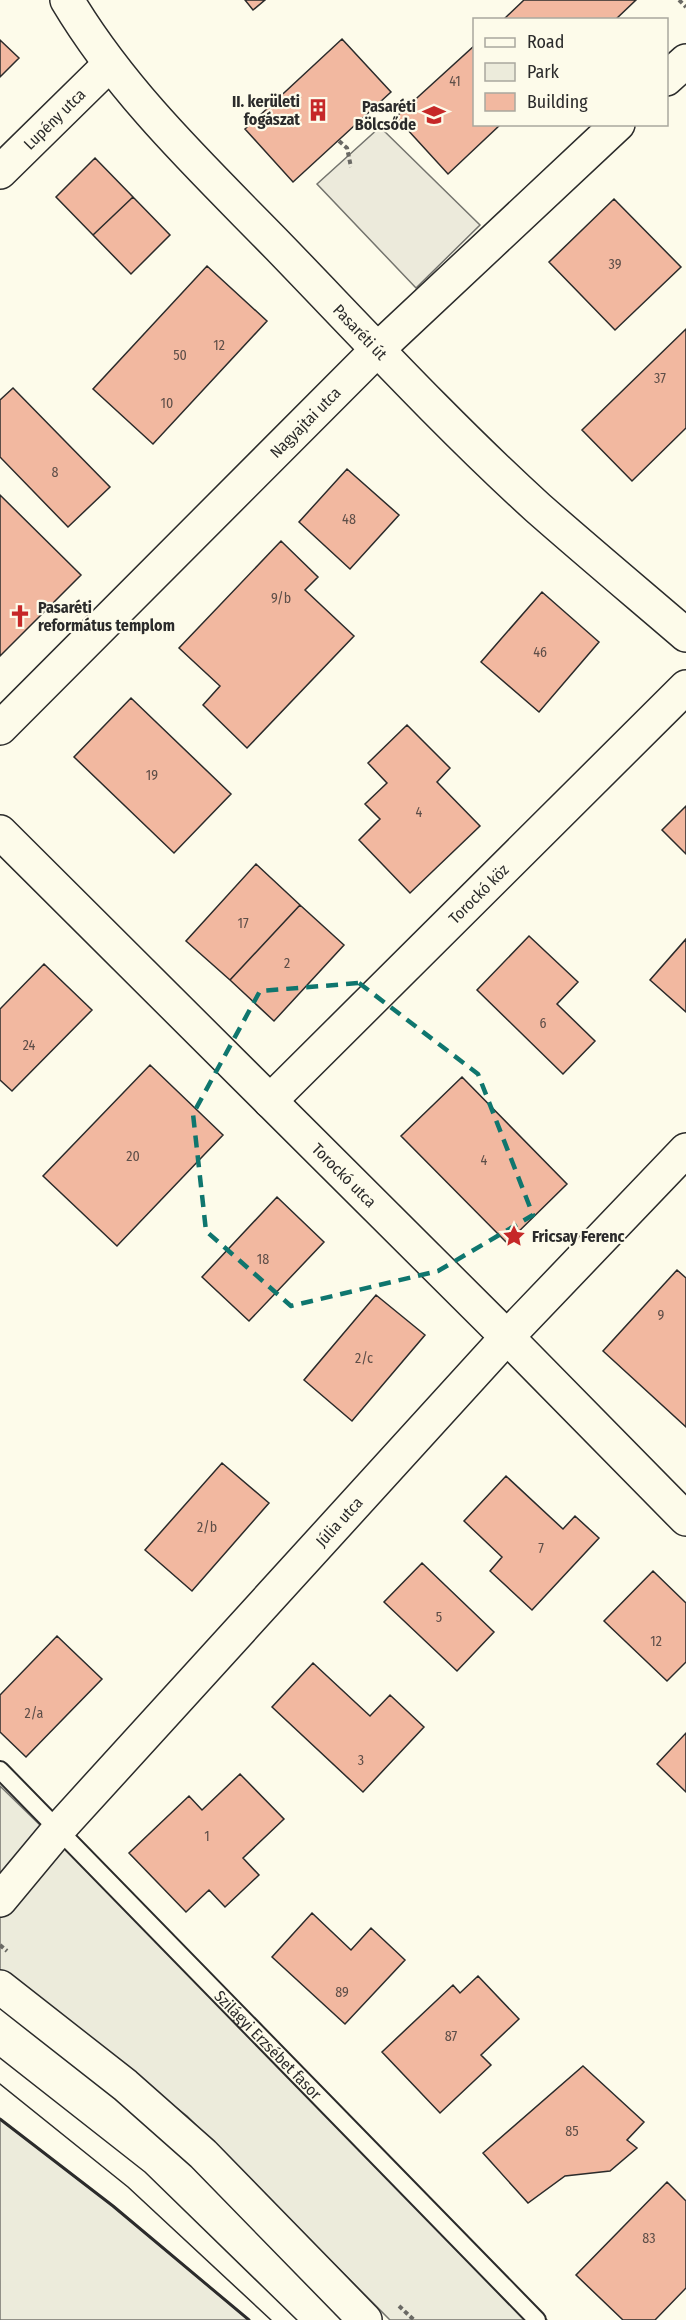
<svg xmlns="http://www.w3.org/2000/svg" width="686" height="2320" viewBox="0 0 686 2320" font-family="'Fira Sans Condensed',sans-serif">
	<style>
		.green { fill: #ecebdb; stroke: #74746e; stroke-width: 1.5 }
		.parking { fill: #eceadb; stroke: #74746e; stroke-width: 1.5 }
		.building { fill: #f2b8a0; stroke: #2b2b2b; stroke-width: 1.5 }
		.lines { fill: none; stroke-linecap: round; stroke-linejoin: round }
		.service-casing { stroke: #2b2b2b; stroke-width: 20 }
		.minor-casing { stroke: #2b2b2b; stroke-width: 36 }
		.tertiary-casing { stroke: #2b2b2b; stroke-width: 36 }
		.secondary-casing { stroke: #2b2b2b; stroke-width: 36 }
		.path { stroke: #6a6964; stroke-width: 4; stroke-dasharray: 4.5 3; stroke-linecap: butt }
		.service { stroke: #fdfbea; stroke-width: 16 }
		.minor { stroke: #fdfbea; stroke-width: 33 }
		.tertiary { stroke: #fdfbea; stroke-width: 33 }
		.secondary { stroke: #fdfbea; stroke-width: 33 }
		.tram { stroke: #2b2b2b; stroke-width: 1.5 }
		.wall { stroke: #2b2b2b; stroke-width: 3 }
		.marked { fill: none; stroke: #0f766e; stroke-width: 4.5; stroke-dasharray: 12 8; stroke-linejoin: round }
		.labels { text-anchor: middle; stroke-width: 4.5; stroke-linejoin: round; paint-order: stroke }
		.number-label { font-size: 14px; fill: #5d4e48 }
		.poi-label { font-size: 16px; font-weight: bold; fill: #2b2b2b; stroke: #fdfbea; text-anchor: end }
		.street-label { font-size: 16px; fill: #2b2b2b; stroke: #fdfbea }
	</style>
	<rect width="100%" height="100%" fill="#fdfbea"/>
	<!-- green -->
	<path class="green" d="M0,1786L547,2320H390L187,2116L0,1972Z
		M0,2119L113,2206L249,2320H0Z"/>
	<!-- parking -->
	<path class="parking" d="M380,127L480,225L416,288L317,184Z"/>
	<!-- building -->
	<path class="building" d="M245,0H265L253,10Z
		M524,0H636L615,20H503Z
		M342,39L391,92L293,182L245,129Z
		M0,40L19,58L0,77Z
		M474,46V124H501L448,174L396,117Z
		M95,158L133,197L93,235L56,197Z
		M133,197L170,235L131,274L93,235Z
		M614,199L681,267L615,330L549,262Z
		M207,266L267,321L153,444L93,389Z
		M686,329V428L632,481L582,430Z
		M13,388L110,487L68,527L0,457V400Z
		M347,469L399,515L350,569L299,522Z
		M0,495L81,575L0,656Z
		M281,541L318,577L305,590L354,636L247,748L203,705L220,686L179,648Z
		M542,592L599,642L539,712L481,662Z
		M131,698L231,794L174,853L74,757Z
		M407,725L450,768L437,782L480,826L410,893L359,840L380,819L365,804L387,783L368,763Z
		M686,806V854L662,830Z
		M256,864L300,905L230,980L186,941Z
		M300,905L344,945L274,1021L230,980Z
		M529,936L578,982L557,1004L595,1041L563,1074L477,990Z
		M686,939V1012L650,980Z
		M44,964L92,1010L12,1091L0,1080V1009Z
		M150,1065L223,1135L117,1246L43,1176Z
		M462,1077L567,1184L507,1243L401,1136Z
		M277,1197L324,1242L249,1321L202,1277Z
		M677,1270L686,1278V1427L603,1351Z
		M376,1295L425,1335L352,1421L304,1380Z
		M222,1463L269,1503L192,1591L145,1550Z
		M506,1476L563,1529L575,1516L599,1538L532,1610L490,1571L502,1557L464,1521Z
		M422,1563L494,1632L457,1671L384,1602Z
		M653,1571L686,1603V1662L667,1681L604,1621Z
		M57,1636L102,1679L26,1757L0,1732V1695Z
		M313,1663L370,1716L390,1695L424,1727L363,1792L272,1707Z
		M686,1733V1792L657,1764Z
		M240,1774L284,1819L243,1858L259,1875L225,1907L209,1890L186,1912L129,1853L189,1796L202,1810Z
		M312,1913L351,1950L371,1928L405,1960L345,2024L272,1957Z
		M478,1976L519,2019L481,2055L491,2065L440,2113L382,2052L453,1985L460,1993Z
		M583,2066L644,2122L627,2140L637,2148L610,2171L565,2176L528,2203L483,2153Z
		M667,2182L686,2201V2288L655,2320H623L576,2275Z"/>
	<g class="lines">
		<!-- service casing -->
		<g class="service-casing">
			<g id="service">
				<path id="s1" d="M0,1770L537,2320"/>
			</g>
		</g>
		<!-- minor casing -->
		<g class="minor-casing">
			<g id="minor">
				<path d="M666,79L686,61"/>
				<path id="s2" d="M0,172L110,64"/>
				<path id="s3" d="M0,728L378,349L618,124"/>
				<path id="s4" d="M0,832L507,1337L686,1519"/>
				<path id="s5" d="M270,1101L686,687"/>
				<path id="s6" d="M0,1900L59,1829L507,1337L686,1150"/>
			</g>
		</g>
		<!-- tertiary casing -->
		<g class="tertiary-casing">
			<g id="tertiary">
				<path id="s7" d="M67,0C123,94 203,169 279,247C364,335 448,426 538,508C587,551 637,593 686,635"/>
			</g>
		</g>
		<!-- secondary casing -->
		<g class="secondary-casing">
			<path id="secondary" d="M0,1987L125,2085L203,2154L365,2320"/>
		</g>
		<!-- path -->
		<path class="path" d="M679,0L686,7
			M339,141L347,148L351,167
			M0,1945L7,1951
			M399,2306L414,2320"/>
		<!-- service -->
		<use href="#service" class="service"/>
		<!-- minor -->
		<use href="#minor" class="minor"/>
		<!-- tertiary -->
		<use href="#tertiary" class="tertiary"/>
		<!-- secondary -->
		<use href="#secondary" class="secondary"/>
		<!-- tram -->
		<path class="tram" d="M0,2058L145,2172L297,2320
			M0,2084L128,2187L271,2320"/>
		<!-- wall -->
		<path class="wall" d="M0,2119L113,2206L249,2320"/>
	</g>
	<!-- marked area -->
	<path class="marked" d="M359,983L478,1074L533,1215L438,1271L291,1306L206,1231L193,1114L260,991Z"/>
	<!-- icons -->
	<defs>
		<g id="building-bare" transform="scale(1.8)"><path d="M-4-6H4V6H1V3H-1V6H-4ZM-2.5-4.3h1.7v1.8h-1.7ZM.8-4.3h1.7v1.8H.8ZM-2.5-1h1.7V.8h-1.7ZM.8-1h1.7V.8H.8Z" fill="#c62828" stroke="#fdfbea" stroke-width="2.5" paint-order="stroke"/></g>
		<g id="school-bare" transform="scale(1.8)"><path d="M0-5L7-2L0 1L-7-2ZM-4 1L0 2.5L4 1V4Q0 6-4 4Z" fill="#c62828" stroke="#fdfbea" stroke-width="2.5" paint-order="stroke"/></g>
		<g id="church-bare" transform="scale(1.8)"><path d="M-1.2-6h2.4v3.5h3.3v2.4h-3.3V6h-2.4V-.1h-3.3v-2.4h3.3Z" fill="#c62828" stroke="#fdfbea" stroke-width="2.5" paint-order="stroke"/></g>
		<g id="sight-bare" transform="scale(1.8)"><path d="M0-6L1.8-2.2L6-1.7L2.9 1.2L3.7 5.4L0 3.3L-3.7 5.4L-2.9 1.2L-6-1.7L-1.8-2.2Z" fill="#c62828" stroke="#fdfbea" stroke-width="2.5" paint-order="stroke"/></g>
	</defs>
	<g fill-rule="evenodd">
		<use href="#building-bare" x="318" y="110"/>
		<use href="#school-bare" x="434" y="115"/>
		<use href="#church-bare" x="20" y="616"/>
		<use href="#sight-bare" x="514" y="1236"/>
	</g>
	<g class="labels">
		<!-- number labels -->
		<g class="number-label">
			<text x="455" y="86">41</text>
			<text x="615" y="269">39</text>
			<text x="219" y="350">12</text>
			<text x="180" y="360">50</text>
			<text x="660" y="383">37</text>
			<text x="167" y="408">10</text>
			<text x="55" y="477">8</text>
			<text x="349" y="524">48</text>
			<text x="281" y="603">9/b</text>
			<text x="540" y="657">46</text>
			<text x="152" y="780">19</text>
			<text x="419" y="817">4</text>
			<text x="243" y="928">17</text>
			<text x="287" y="968">2</text>
			<text x="543" y="1028">6</text>
			<text x="29" y="1050">24</text>
			<text x="133" y="1161">20</text>
			<text x="484" y="1165">4</text>
			<text x="263" y="1264">18</text>
			<text x="661" y="1320">9</text>
			<text x="364" y="1363">2/c</text>
			<text x="207" y="1532">2/b</text>
			<text x="541" y="1553">7</text>
			<text x="439" y="1622">5</text>
			<text x="656" y="1646">12</text>
			<text x="34" y="1718">2/a</text>
			<text x="361" y="1765">3</text>
			<text x="207" y="1841">1</text>
			<text x="342" y="1997">89</text>
			<text x="451" y="2041">87</text>
			<text x="572" y="2136">85</text>
			<text x="649" y="2243">83</text>
		</g>
		<!-- poi labels -->
		<g class="poi-label">
			<text x="300" y="107">II. kerületi<tspan x="300" dy="18">fogászat</tspan></text>
			<text x="416" y="112">Pasaréti<tspan x="416" dy="18">Bölcsőde</tspan></text>
			<text x="38" y="613" text-anchor="start">Pasaréti<tspan x="38" dy="18">református templom</tspan></text>
			<text x="532" y="1242" text-anchor="start">Fricsay Ferenc</text>
		</g>
		<!-- street labels -->
		<g class="street-label">
			<text dy="6" stroke="none"><textPath href="#s2" startOffset="76">Lupény utca</textPath></text>
			<text dy="6" stroke="none"><textPath href="#s7" startOffset="444">Pasaréti út</textPath></text>
			<text dy="6" stroke="none"><textPath href="#s3" startOffset="432">Nagyajtai utca</textPath></text>
			<text dy="6" stroke="none"><textPath href="#s5" startOffset="294">Torockó köz</textPath></text>
			<text dy="6" stroke="none"><textPath href="#s4" startOffset="486">Torockó utca</textPath></text>
			<text dy="6" stroke="none"><textPath href="#s6" startOffset="508">Júlia utca</textPath></text>
			<text dy="6" stroke="none"><textPath href="#s1" startOffset="384">Szilágyi Erzsébet fasor</textPath></text>
		</g>
	</g>
	<!-- legend -->
	<rect x="473" y="18" width="195" height="108" fill="#fdfbea" stroke="#a9a89e" stroke-width="1.5"/>
	<rect x="485" y="38" width="30" height="9" fill="#fdfbea" stroke="#a9a89e" stroke-width="1.5"/>
	<text x="527" y="48" font-size="18" fill="#2b2b2b">Road</text>
	<rect x="485" y="63" width="30" height="18" fill="#ecebdb" stroke="#a9a89e" stroke-width="1.5"/>
	<text x="527" y="78" font-size="18" fill="#2b2b2b">Park</text>
	<rect x="485" y="93" width="30" height="18" fill="#f2b8a0" stroke="#a9a89e" stroke-width="1.5"/>
	<text x="527" y="108" font-size="18" fill="#2b2b2b">Building</text>
</svg>
